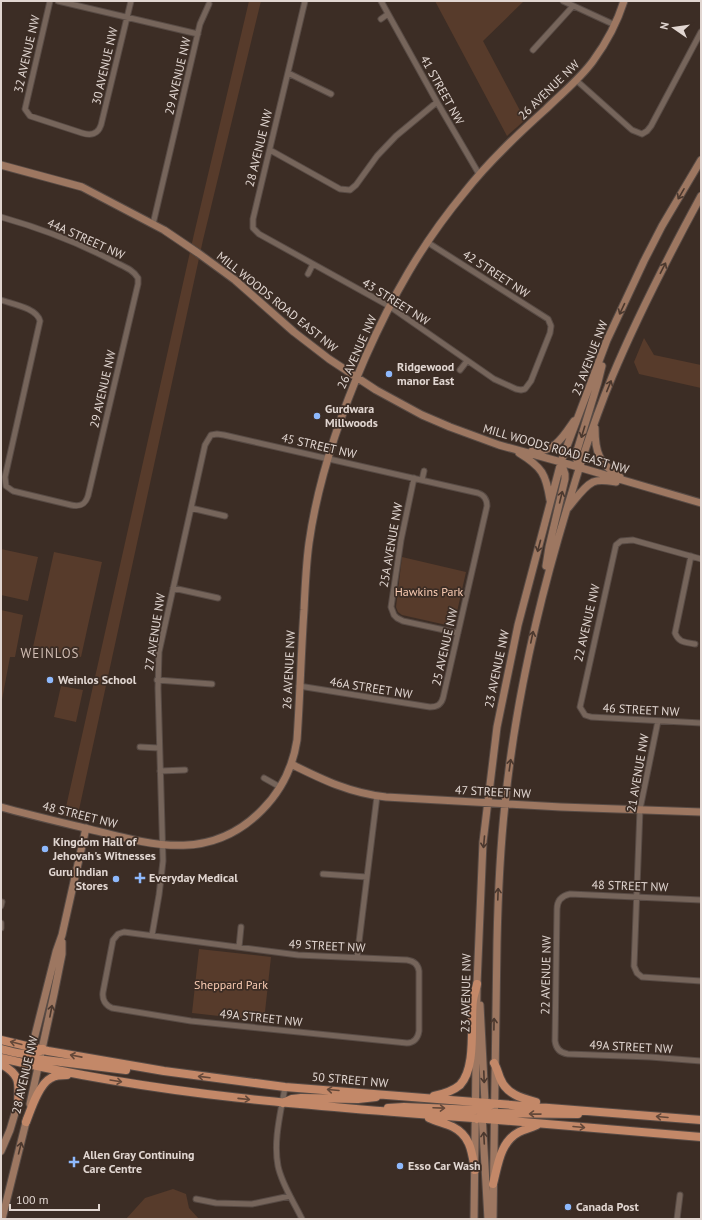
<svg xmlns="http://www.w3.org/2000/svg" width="702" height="1220" viewBox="0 0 702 1220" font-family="'PT Sans',sans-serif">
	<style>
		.green { fill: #573b2b }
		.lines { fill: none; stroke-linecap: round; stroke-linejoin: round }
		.street-casing { stroke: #584b45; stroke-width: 7 }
		.secondary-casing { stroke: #584b45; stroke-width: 9 }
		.primary-casing { stroke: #584b45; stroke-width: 10 }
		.street { stroke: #76655b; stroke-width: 5 }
		.secondary { stroke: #9d7761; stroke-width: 7 }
		.primary { stroke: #c38868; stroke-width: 8 }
		.oneway { stroke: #4b382e }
		.oneway2 { stroke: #644839 }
		.poi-dot { fill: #8eb9fd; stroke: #3c2d25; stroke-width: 1.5 }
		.labels { text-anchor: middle; stroke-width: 3.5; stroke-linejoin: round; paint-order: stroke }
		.street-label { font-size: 12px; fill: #e1d6d1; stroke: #3c2d25 }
		.poi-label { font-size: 12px; font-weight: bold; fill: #e1d6d1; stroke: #3c2d25; text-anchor: start }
		.park-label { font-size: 12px; fill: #faccb3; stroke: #3c2d25 }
		.neighbourhood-label { font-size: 13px; letter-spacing: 1px; fill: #d1bdb3; stroke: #3c2d25 }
	</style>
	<rect width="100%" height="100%" fill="#3c2d25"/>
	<!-- green -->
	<path class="green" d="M249,1H261L203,240L77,819L64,816L194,234Z
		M435,1H524L483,41L525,120L507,136Z
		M644,338L654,355L701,365V388L639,374L634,362Z
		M1,549L38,557L28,601L1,595Z
		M54,552L102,562L81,657L33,647Z
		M402,557L466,572L454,625L451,626L402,615L398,612L396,607Z
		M1,610L23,615L15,657H10L1,705Z
		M61,686L83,690L76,722L54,717Z
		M199,949L271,957L264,1021L192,1013Z
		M173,1189L186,1194L189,1208L199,1219H126L145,1198Z"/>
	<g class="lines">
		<!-- street casing -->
		<g class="street-casing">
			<path id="street" d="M50,1L25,109L30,116L82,133C91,136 98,134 101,125L131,1
				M58,1L198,34
				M305,1L253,219V228L259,234L389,306L494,379L516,389L521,390L525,389L531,381L550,333L551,326L548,319L427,242
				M381,1L437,102L479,174
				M563,1L615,25
				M381,19L388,14
				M533,50L573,6
				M288,73L331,94
				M576,80L632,130L642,134L647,131L651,126L701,32
				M270,150L340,189L350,190L356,185L377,156L396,136L437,102
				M1,217C40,228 77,242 113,261C122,266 133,269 138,278V284L88,496C85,505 80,507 71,505L13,491L6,486L5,477L40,321C37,308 12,304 1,300
				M153,224L200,24L209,4
				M308,274L313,264
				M460,370L467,361
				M414,478L401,540L391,607L394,615L397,618L403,621L458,633
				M422,480L424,471
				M191,508L225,516
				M691,556L675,633C679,643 685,642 695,644
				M701,559L633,540L621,541L616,545L580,707L585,715L591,717L701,723
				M173,588L218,598
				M157,680L212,684
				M658,721L640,809L634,966L637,973L642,977L701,981
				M140,747L159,748
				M160,771L185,770
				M264,778L280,787
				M323,874L367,877
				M701,900L570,894C561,896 557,901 557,909L555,1041C556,1049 560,1053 568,1054L650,1057L701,1061
				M1,906L2,902
				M1,923V928
				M124,932L298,955L407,960C414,961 418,964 419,971V1031C418,1038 414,1043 407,1043L191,1021L112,1008C105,1005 102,999 103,992L113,940L118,934Z
				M152,935L159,895L163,861L158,688L159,652L205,445L211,435L217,434L224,435L478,493C484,495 487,500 487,506L443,698C441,705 437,707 430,707L299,686
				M239,947L241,927
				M357,958L377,796
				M285,1087C281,1112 273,1140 278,1166C282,1185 294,1202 302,1219
				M196,1199L216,1203L252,1204L290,1196
				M677,1219L680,1195"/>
		</g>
		<!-- secondary casing -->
		<g class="secondary-casing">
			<path id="secondary" d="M1,165L82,187L164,230L198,253L235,280L294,332L329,359L376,390L422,415L450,427L499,445L561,462L701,503
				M595,428C595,453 599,463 620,477
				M532,451C554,453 563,437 574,421
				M519,453C542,467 546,474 550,500
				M578,467L576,454L598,382L602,366
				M568,508C575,500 583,487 593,482C600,479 609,481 616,482
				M546,566L549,547L565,479V474L561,462
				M291,764C323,780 350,793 386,797L561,807L701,812
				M1,807C30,815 60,822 89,829C152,845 210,863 262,810C281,791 293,766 297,740C300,697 301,653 304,610C305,588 306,565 309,543C318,479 339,418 365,358C392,297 421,245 464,193C488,162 517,135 546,109C562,93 580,79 593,61C607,42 617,23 624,1
				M480,1005L485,1102L487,1108
				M30,1104L54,994L62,954V942
				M482,1114L488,1219
				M1,1151L10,1130L18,1103L56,952L62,935L86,828
				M2,1219L27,1118
				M474,1219L477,984L483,842L497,727L518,625L561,462L607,340L644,261L662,226L701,160
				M493,1219C494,1127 495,1035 497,942C498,896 500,850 505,804C514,714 533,626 558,539C574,484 590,430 612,377C638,315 669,255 701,196"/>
		</g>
		<!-- primary casing -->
		<g class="primary-casing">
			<path id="primary" d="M1,1040L48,1051L164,1071L285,1087L701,1120
				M1,1049C14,1052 31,1059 43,1049
				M1,1058C162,1096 322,1107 486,1119C557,1125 629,1131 701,1137
				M494,1063C497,1068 498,1073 500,1078C506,1094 521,1098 536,1102
				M1,1064C21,1075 19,1083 18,1103
				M29,1065L36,1060H45L126,1070
				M434,1096C443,1094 453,1091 460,1085C477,1067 470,1023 473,1000C474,994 476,989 477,984
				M283,1103L292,1099L301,1098L358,1099L376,1097
				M388,1108L404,1107L476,1110L487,1107L493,1104
				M429,1118C437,1122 445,1123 453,1127C471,1136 472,1153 475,1170
				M477,1119L482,1115L494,1113L578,1114
				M26,1122C31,1109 39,1084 51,1078C56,1075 61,1075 67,1075
				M493,1184C498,1165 500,1142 519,1132C525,1129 531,1128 537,1125"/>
		</g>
		<!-- street -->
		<use href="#street" class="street"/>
		<!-- secondary -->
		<use href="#secondary" class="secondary"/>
		<!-- primary -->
		<use href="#primary" class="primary"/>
	</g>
	<!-- one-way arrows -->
	<defs><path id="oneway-shaft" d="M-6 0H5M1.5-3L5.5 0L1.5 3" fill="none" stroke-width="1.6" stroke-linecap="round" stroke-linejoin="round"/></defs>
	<g class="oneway">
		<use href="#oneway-shaft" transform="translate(681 194) rotate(120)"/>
		<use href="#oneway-shaft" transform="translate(663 268) rotate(-63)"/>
		<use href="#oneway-shaft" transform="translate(622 309) rotate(115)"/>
		<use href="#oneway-shaft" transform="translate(609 386) rotate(-68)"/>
		<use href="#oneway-shaft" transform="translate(583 432) rotate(107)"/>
		<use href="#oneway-shaft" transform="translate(561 497) rotate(-76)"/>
		<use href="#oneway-shaft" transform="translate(539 546) rotate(105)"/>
		<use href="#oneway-shaft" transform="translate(532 637) rotate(-78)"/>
		<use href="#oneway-shaft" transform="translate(510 765) rotate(-82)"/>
		<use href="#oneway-shaft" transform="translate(484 842) rotate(95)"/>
		<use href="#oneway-shaft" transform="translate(498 894) rotate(-88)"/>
		<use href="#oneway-shaft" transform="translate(51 1011) rotate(-79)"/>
		<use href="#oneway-shaft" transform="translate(494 1024) rotate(-89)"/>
		<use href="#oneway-shaft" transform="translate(484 1077) rotate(88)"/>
		<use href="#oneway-shaft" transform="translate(484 1138) rotate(-93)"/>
		<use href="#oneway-shaft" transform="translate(20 1148) rotate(-76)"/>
	</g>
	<g class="oneway2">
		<use href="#oneway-shaft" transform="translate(16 1043) rotate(-166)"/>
		<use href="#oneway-shaft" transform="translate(76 1056) rotate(-169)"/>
		<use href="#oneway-shaft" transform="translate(204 1077) rotate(-173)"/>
		<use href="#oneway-shaft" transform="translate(116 1081) rotate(9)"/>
		<use href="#oneway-shaft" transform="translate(333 1090) rotate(-175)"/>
		<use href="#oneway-shaft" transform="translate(244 1099) rotate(6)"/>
		<use href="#oneway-shaft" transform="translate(439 1108) rotate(2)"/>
		<use href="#oneway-shaft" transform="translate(535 1114) rotate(-179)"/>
		<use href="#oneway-shaft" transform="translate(662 1117) rotate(-175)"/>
		<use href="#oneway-shaft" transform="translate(579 1127) rotate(5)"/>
	</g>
	<!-- markers -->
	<g class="poi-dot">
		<circle cx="389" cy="374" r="4"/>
		<circle cx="317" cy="416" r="4"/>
		<circle cx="50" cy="680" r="4"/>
		<circle cx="45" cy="849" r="4"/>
		<path d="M138 872h4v4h4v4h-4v4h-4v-4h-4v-4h4z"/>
		<circle cx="116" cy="879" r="4"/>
		<path d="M72 1156h4v4h4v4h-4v4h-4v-4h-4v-4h4z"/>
		<circle cx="400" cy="1166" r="4"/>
		<circle cx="568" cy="1207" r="4"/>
	</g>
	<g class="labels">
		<!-- street labels -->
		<g class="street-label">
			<text transform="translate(27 54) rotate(-77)" y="4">32 AVENUE NW</text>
			<text transform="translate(105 66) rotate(-77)" y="4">30 AVENUE NW</text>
			<text transform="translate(178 76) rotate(-77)" y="4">29 AVENUE NW</text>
			<text transform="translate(442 90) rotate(61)" y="4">41 STREET NW</text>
			<text transform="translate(549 90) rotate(-44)" y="4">26 AVENUE NW</text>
			<text transform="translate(259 148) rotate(-76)" y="4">28 AVENUE NW</text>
			<text transform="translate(86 239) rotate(24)" y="4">44A STREET NW</text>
			<text transform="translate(496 274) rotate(33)" y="4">42 STREET NW</text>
			<text transform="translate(277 302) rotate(39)" y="4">MILL WOODS ROAD EAST NW</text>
			<text transform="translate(396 302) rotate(32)" y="4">43 STREET NW</text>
			<text transform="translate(357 352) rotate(-66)" y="4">26 AVENUE NW</text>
			<text transform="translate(590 358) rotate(-69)" y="4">23 AVENUE NW</text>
			<text transform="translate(103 389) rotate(-77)" y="4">29 AVENUE NW</text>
			<text transform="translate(319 446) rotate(13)" y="4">45 STREET NW</text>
			<text transform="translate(556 449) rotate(16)" y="4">MILL WOODS ROAD EAST NW</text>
			<text transform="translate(391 545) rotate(-80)" y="4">25A AVENUE NW</text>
			<text transform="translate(587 623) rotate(-77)" y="4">22 AVENUE NW</text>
			<text transform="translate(155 632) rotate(-81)" y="4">27 AVENUE NW</text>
			<text transform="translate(445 647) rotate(-77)" y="4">25 AVENUE NW</text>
			<text transform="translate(497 669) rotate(-78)" y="4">23 AVENUE NW</text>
			<text transform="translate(289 670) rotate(-87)" y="4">26 AVENUE NW</text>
			<text transform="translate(371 688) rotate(9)" y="4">46A STREET NW</text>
			<text transform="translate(641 710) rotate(3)" y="4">46 STREET NW</text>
			<text transform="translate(638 773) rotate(-80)" y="4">21 AVENUE NW</text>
			<text transform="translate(493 792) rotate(3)" y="4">47 STREET NW</text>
			<text transform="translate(80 815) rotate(14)" y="4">48 STREET NW</text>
			<text transform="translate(630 886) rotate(2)" y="4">48 STREET NW</text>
			<text transform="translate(327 946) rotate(3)" y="4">49 STREET NW</text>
			<text transform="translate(546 975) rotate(-89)" y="4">22 AVENUE NW</text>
			<text transform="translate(466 993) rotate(-89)" y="4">23 AVENUE NW</text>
			<text transform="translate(261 1018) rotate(6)" y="4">49A STREET NW</text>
			<text transform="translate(631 1047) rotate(3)" y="4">49A STREET NW</text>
			<text transform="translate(25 1075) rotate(-77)" y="4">28 AVENUE NW</text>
			<text transform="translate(350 1080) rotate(5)" y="4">50 STREET NW</text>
		</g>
		<!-- poi labels -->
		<g class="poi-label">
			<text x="397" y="371">Ridgewood<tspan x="397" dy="14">manor East</tspan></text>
			<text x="325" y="413">Gurdwara<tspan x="325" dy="14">Millwoods</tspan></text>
			<text x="58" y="684">Weinlos School</text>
			<text x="53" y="846">Kingdom Hall of<tspan x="53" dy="14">Jehovah's Witnesses</tspan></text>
			<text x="108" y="876" text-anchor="end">Guru Indian<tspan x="108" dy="14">Stores</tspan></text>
			<text x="149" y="882">Everyday Medical</text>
			<text x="83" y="1159">Allen Gray Continuing<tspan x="83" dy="14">Care Centre</tspan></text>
			<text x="408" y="1170">Esso Car Wash</text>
			<text x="576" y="1211">Canada Post</text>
		</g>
		<!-- park labels -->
		<g class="park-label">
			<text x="429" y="596">Hawkins Park</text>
			<text x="231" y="989">Sheppard Park</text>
		</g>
		<!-- neighbourhood labels -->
		<g class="neighbourhood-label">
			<text x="50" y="658">WEINLOS</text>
		</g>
	</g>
	<!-- border -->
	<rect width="702" height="1220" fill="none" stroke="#e1d6d1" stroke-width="4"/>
	<!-- north arrow -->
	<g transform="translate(674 28) rotate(283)" stroke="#3c2d25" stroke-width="3" paint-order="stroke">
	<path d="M0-3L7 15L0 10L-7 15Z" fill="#e1d6d1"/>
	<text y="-6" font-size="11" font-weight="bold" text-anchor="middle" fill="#e1d6d1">N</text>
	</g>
	<!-- scale -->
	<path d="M10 1204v6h89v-6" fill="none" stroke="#e1d6d1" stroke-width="2"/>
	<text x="16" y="1204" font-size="12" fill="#e1d6d1" stroke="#3c2d25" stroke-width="3" paint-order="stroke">100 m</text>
</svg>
